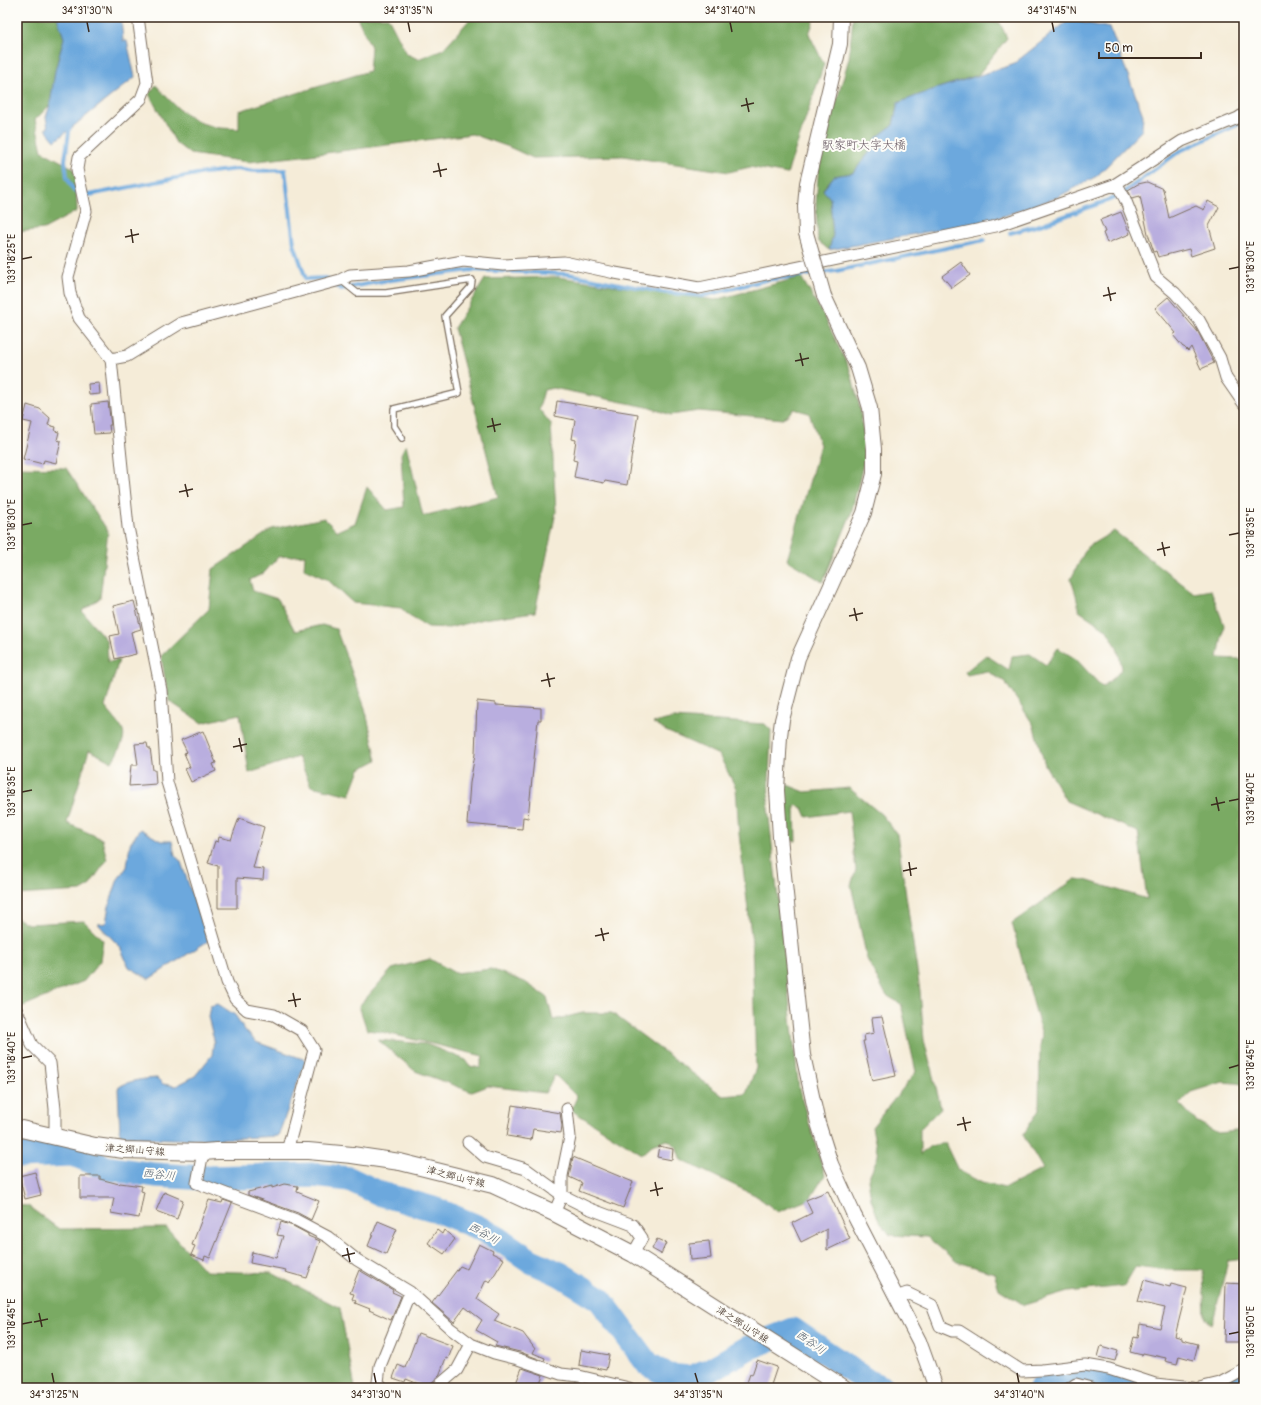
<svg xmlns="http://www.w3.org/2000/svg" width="1261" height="1405" viewBox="0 0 1261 1405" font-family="Pangolin,'Klee One',sans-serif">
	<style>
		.forest { fill: #7aaa63; stroke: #5a6a40 }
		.water { fill: #6ca8dd; stroke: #54697e }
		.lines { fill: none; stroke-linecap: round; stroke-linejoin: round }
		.stream { stroke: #6ca8dd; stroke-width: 4 }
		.river { stroke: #6ca8dd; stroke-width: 25 }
		.building { fill: #b9aedf }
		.service-casing { stroke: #7c6e5f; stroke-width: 8 }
		.minor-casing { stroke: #7c6e5f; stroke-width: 13 }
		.tertiary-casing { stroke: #7c6e5f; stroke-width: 16 }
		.secondary-casing { stroke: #7c6e5f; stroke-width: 18 }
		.service { stroke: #fff; stroke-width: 5.5 }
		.minor { stroke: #fff; stroke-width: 11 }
		.tertiary { stroke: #fff; stroke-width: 14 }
		.secondary { stroke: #fff; stroke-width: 16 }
		.tertiary-bridge-casing { stroke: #7c6e5f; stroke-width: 16; stroke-linecap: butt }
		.tertiary-bridge { stroke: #fff; stroke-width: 14 }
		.ticks { fill: none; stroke: #3b2a1e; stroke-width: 1.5 }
		.labels { text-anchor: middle; stroke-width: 4; stroke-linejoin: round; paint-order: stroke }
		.street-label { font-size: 10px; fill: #3b2a1e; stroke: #fdfcf7 }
		.water-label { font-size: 11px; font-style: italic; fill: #4f5c6a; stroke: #fdfcf7 }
		.quarter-label { font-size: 12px; fill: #675862; stroke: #fdfcf7 }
		.neatline { fill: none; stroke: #3b2a1e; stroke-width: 1.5 }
		.ticks-label { font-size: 10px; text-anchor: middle; fill: #3b2a1e }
	</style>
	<rect width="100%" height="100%" fill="#fdfcf7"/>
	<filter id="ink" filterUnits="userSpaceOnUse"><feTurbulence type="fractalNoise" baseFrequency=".025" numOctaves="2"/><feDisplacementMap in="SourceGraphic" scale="8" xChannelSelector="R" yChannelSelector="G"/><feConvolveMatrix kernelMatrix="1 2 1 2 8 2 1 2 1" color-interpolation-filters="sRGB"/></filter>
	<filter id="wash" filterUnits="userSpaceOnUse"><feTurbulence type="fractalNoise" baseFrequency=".012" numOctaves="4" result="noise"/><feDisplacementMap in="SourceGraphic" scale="16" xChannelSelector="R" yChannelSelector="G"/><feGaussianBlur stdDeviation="0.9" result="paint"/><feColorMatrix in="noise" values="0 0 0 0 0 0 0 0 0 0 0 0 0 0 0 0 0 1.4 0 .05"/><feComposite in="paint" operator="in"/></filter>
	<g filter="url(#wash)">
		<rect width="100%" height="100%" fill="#f5ecd8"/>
		<!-- forest -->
		<path class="forest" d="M17,17H57L64,38L55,71L50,105L35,120L42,151L73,168L76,178L77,211L44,229L17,232V60L21,42L17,28Z
			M357,17H388L407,54L418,59L443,49L472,17H815L809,34L824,64L787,174L750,167L729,172L623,156L533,158L509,147L472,134L302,156L248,162L190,154L176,143L149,94L156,85C172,103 186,120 211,126C219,129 230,128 239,129V111L369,71L371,47Z
			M853,17H980L1000,23L1007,38L978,75L932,90L898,103L893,125L876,138L873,148L853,173L834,176L823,189L830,198L833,235L829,250L818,241L816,205L819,162L849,58Z
			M558,277L715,300L801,277L823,314L850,370L860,408L866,452L851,514L823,582L787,560L820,445L809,413L794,409L783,419L699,411L671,415L647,407L553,388L544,390L539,409L551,424L556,512L535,612L483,619L449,628L428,627L409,616L401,608L353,603L328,580L304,569L305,555L278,557L264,573L250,580L253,591L278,599L295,631L322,625L336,629L365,708L377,760L360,769L350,795L311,786L298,757L249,773L240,714L202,723L169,701L161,656L209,609L213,569L272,529L324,518L337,531L355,523L367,487L387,510L404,507L401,454L406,444L423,516L498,497L454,328L485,279Z
			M17,467L66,468L108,531L100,598L82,611L107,641L108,662L119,660L105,707C127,734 130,731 112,762L89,750L67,823L102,839L107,860L88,887L81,891L17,895Z
			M1114,531L1194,593L1211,590L1224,625L1218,658L1239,659L1244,663V1084L1223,1082L1191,1092L1180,1104L1196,1121L1218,1133L1244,1130V1259L1228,1261L1212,1325L1205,1319L1203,1270H1168L1136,1266L1124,1286L1068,1292L1024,1305L999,1289L994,1273L957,1262L927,1237L890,1235L879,1221L871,1199L868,1179L878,1156L872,1127L916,1072L901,1004L886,995L867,959L851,885L856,870L849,811L807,817L803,808L795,805L796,841H790L785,784L805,792L849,788L881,814L897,834L920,991L924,1040L941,1108L920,1129V1155L930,1146L945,1143L958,1170L982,1183L1005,1188L1043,1169L1023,1135L1039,1110L1040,1047L1042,1035L1012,923L1075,879L1085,880L1147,899L1138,832L1066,801L1045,765L1033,724L1005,682L987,671L967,675L965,672L986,655L1009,670L1012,656L1030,654L1046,665L1058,648L1076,659L1102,687L1115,677L1122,668L1117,647L1106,629L1079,611L1076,595L1071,579L1087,547Z
			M674,718L765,724L771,730L768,808L799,1090L825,1175L810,1199L778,1212L755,1195L681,1160L676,1146L668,1140L652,1145L642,1154L571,1110L577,1097L555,1075L545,1093L488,1086L472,1092L415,1071L378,1040L426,1044L466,1060L470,1066L480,1068L483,1056L382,1032L367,1030L359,1006L392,969L430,959L455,973L491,969L525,982L547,997L553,1020L583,1013H612L723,1096L746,1094L756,1068L752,943L739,834L736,788L719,755L666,731L653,723Z
			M17,918L28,924L84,921L103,940L100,961L84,981L21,1007L17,995Z
			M17,1205L28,1206L59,1229L167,1228L205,1271L272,1273L340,1308L355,1388L321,1387V1388H17Z"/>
		<!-- water -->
		<path class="water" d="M57,17H121L123,41H127L135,77L55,141L45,129L48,128L46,117L50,105L55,71L64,38Z
			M1069,20L1110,28L1143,115L1142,130L1097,176L1056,198L992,220L829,250L833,235L830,198L823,190L834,176L853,173L873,148L876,138L893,125L898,103L932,90L1012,65Z
			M140,829L161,841H172L175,855L181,862L208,941L149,979L129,967L120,947L98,924L106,923L109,905L118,879L127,867L130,844Z
			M218,1004L235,1015L245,1030L256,1042L306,1060L278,1136C225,1139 173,1142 120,1135L118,1088C128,1080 144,1079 157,1078L163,1084L176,1086L195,1076L212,1055L214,1040L208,1017L210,1006Z"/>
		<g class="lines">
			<!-- stream -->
			<path class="stream" d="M70,125L65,160L67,177L74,191L89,195L197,174L237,169L255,171L285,170L294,244L306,279L325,278L328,280
				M1010,233L1043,224L1117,197L1180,151L1244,122
				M334,284L341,289L383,281L471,270L568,274L661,292L702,296L766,280L836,271L984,240"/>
			<!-- river -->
			<path class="river" d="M17,1156L73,1154L107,1168L155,1175L207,1178L313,1175L349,1179L381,1194L437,1210L477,1227L499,1239L531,1261L560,1274L599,1298L648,1364L669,1376L690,1378L708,1371L748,1348L793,1330L870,1383L883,1388
				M1041,1388L1077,1375L1103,1376L1140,1388
				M1233,1388L1244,1382"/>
		</g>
		<g id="blocks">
			<!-- building -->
			<path class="building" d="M1147,182L1163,189L1169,218L1196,206L1204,210L1208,201L1219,207L1209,226L1215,248L1191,256L1189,249L1158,257L1156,251L1154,252L1148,234L1140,196L1132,198L1128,190L1138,184Z
				M1121,212L1130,234L1107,243L1103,233L1105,232L1100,220Z
				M961,262L970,275L952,288L942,276Z
				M1168,297L1198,332L1214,363L1201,369L1191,347L1188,351L1184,347H1183L1173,335L1176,333L1155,308Z
				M99,383L100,394L89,395L88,384Z
				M557,401L638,414L627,485L605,481L604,483L574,477L577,461L573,460L576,440L572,439L575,420L555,416Z
				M108,402L111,425H109L110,433L94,434L91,404Z
				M27,405L40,409L50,418L48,425L56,427L55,431L59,432L57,440L61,441L56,463L44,460L43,464L23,459L32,423L23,421Z
				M134,601L141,629L131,632L136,654L115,659L110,636L119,634L113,606Z
				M477,701L496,703V705L541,708V720H538L528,818L523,817L522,829L467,824L470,783L475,754Z
				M203,731L216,763L213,764L216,771L191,782L185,769L190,767L184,753L187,752L181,740Z
				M147,743L148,748H150L153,770H155L156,784L129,786L131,765H138L135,744Z
				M239,818L264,827L253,868L264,869L263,880L237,878V908H218V866L208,863L215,841L218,842L219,837L231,840Z
				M882,1017L896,1076L872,1081L863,1041H865L864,1035L874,1033L872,1018Z
				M512,1105L560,1113L562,1126L561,1133L533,1129L531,1140L507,1136Z
				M659,1146L673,1149L672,1160L657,1157Z
				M573,1157L633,1182L623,1208L579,1191L582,1183L569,1177Z
				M35,1172L41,1195L25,1199L19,1176Z
				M80,1176H100V1179L119,1184L120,1183L142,1186L141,1191L144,1192L139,1218L111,1213L114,1198H80Z
				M284,1184L298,1186L297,1192L319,1201L311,1220L298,1213L248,1195V1192L272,1186V1188Z
				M828,1191L850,1239L827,1250V1229L801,1242L792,1223L812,1213L806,1200Z
				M164,1192L183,1200L177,1219L156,1211Z
				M209,1200L222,1203L223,1200L232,1203L210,1258L205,1256L204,1260L191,1255L195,1246L192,1245Z
				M378,1221L397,1229L386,1254L368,1246Z
				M281,1222L293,1226L308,1234V1236L320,1241L307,1278L285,1272L286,1270L250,1263L252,1252L276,1258L283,1236L277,1235Z
				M437,1230L442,1234L444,1230L455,1239L444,1254L428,1243Z
				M657,1239L666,1243L661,1254L652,1249Z
				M709,1241L711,1258L690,1260L689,1243Z
				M479,1244L493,1251L492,1253L504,1259L490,1282L486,1280L477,1299L499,1314L494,1321L523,1333L535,1349L533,1353L545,1358L544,1361L520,1352L495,1346L497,1342L476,1330L482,1320L465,1307L454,1322L432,1303L460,1266L467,1269Z
				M359,1270L393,1290L392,1292L401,1296L391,1320L369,1310L370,1309L355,1303L356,1301L352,1299L354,1294L350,1293Z
				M1144,1280L1170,1287L1171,1284L1187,1288L1175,1336L1182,1338V1340L1198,1344L1194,1360L1179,1356L1177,1364L1165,1361L1166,1358L1143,1353L1142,1355L1130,1352L1134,1337L1138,1338L1140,1324L1160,1328L1165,1308L1138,1302Z
				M1226,1283L1244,1284L1243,1342H1224Z
				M418,1333L453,1346L448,1359L446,1358L439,1376L431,1383L429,1388L406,1379L405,1382L393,1378L398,1365L405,1368Z
				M1101,1346L1118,1351L1115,1361L1098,1357Z
				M581,1350L609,1355L606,1370L579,1365Z
				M757,1360L777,1367L770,1388H745L750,1374L752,1375Z
				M522,1368L543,1375L538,1388H514Z"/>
		</g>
	</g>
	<g filter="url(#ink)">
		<use href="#blocks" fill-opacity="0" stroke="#7c6e5f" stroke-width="1"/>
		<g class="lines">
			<!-- service casing -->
			<g class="service-casing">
				<path id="service" d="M341,280L357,293H386L472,280L471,287L445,316L459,393L394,409V426L402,438"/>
			</g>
			<!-- minor casing -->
			<g class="minor-casing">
				<path id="minor" d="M138,17L147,83L141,99L79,157L77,169L86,211L68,277L70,293L79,318L111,359L128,527L161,690L167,782L227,982L235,999L247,1010L274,1015L302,1031L314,1050L287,1151
					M1114,185L1119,188L1125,199L1156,277L1175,293L1199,320L1220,358L1226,378L1244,404
					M111,359L127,356L181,323L340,280L350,275L409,271L463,261L503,265L564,262L615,273L699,288L996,226L1114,185L1182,141L1238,118L1244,114
					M17,1011L32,1045L50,1063L55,1109V1137
					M468,1142L485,1157L526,1169L562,1195L588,1208L633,1225L642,1238L633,1254
					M203,1152L197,1183L296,1220L328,1237L357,1260L410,1292L451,1329L471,1344L494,1353L518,1359L561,1374L579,1376L629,1388
					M554,1213L562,1195V1176L570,1137L567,1109
					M896,1297L907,1293L932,1305L940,1326L952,1331H959L1022,1371L1042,1370L1085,1365L1109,1369L1155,1384L1193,1388
					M383,1388L378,1382L380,1366L410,1292
					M436,1388L457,1370L471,1344
					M1070,1388L1076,1384L1091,1388
					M1199,1388L1220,1383L1244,1370"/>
			</g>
			<!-- tertiary casing -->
			<g class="tertiary-casing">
				<path id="tertiary" d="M806,233L805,206L807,183L840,44L841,17
					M824,296L858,368L870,408L874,449V474L864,513L798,658L782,720L780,736L777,790L780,837L803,1055L818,1123L831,1164L854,1215L919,1341L936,1388"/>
			</g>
			<!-- secondary casing -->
			<g class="secondary-casing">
				<path id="secondary" d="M17,1128L95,1146L124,1150L203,1152L217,1151H308L352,1155L400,1162L493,1185L554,1213L633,1254L844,1388"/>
			</g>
			<!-- service -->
			<use href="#service" class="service"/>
			<!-- minor -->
			<use href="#minor" class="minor"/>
			<!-- tertiary -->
			<use href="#tertiary" class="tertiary"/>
			<!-- secondary -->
			<use href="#secondary" class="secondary"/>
			<!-- tertiary-bridge casing -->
			<g class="tertiary-bridge-casing">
				<path id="tertiary-bridge" d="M806,233L824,296"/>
			</g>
			<!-- tertiary-bridge -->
			<use href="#tertiary-bridge" class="tertiary-bridge"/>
		</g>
	</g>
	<!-- ticks -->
	<path class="ticks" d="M87,22L89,32M408,22L410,32M730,22L732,32M1052,22L1054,32M746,98L749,112M741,106L754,103M438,163L441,177M433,172L447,169M131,229L133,243M125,237L139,234M22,259L32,257M1229,269L1239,267M1108,287L1111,301M1103,296L1116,293M800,353L803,366M795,361L809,358M492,418L495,432M487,427L501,424M185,484L188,497M179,492L193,489M22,525L32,523M1229,535L1239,533M1162,542L1165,556M1157,550L1170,547M854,608L857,621M849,616L863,613M547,673L550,687M541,681L555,678M239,738L242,752M233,747L247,744M22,792L32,790M1216,797L1219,811M1229,801L1239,799M1211,805L1225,802M909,862L911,876M903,871L917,868M601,928L604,941M595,936L609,933M293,993L296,1007M288,1001L301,999M22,1058L32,1056M1229,1068L1239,1065M963,1117L966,1131M957,1125L971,1122M655,1182L658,1196M650,1191L663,1188M347,1248L350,1262M342,1256L355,1253M39,1313L42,1327M34,1322L48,1319M22,1324L32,1322M1229,1334L1239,1332M52,1373L54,1383M374,1373L376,1383M695,1373L698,1383M1017,1373L1019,1383"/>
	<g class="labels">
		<!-- street labels -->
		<g class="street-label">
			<text transform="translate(135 1149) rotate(4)" y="4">津之郷山守線</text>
			<text transform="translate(456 1176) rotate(14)" y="4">津之郷山守線</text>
			<text transform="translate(743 1324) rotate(32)" y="4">津之郷山守線</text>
		</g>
		<!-- water labels -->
		<g class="water-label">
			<text transform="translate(159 1174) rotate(6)" y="4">西谷川</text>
			<text transform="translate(484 1233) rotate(29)" y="4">西谷川</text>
			<text transform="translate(811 1342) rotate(35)" y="4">西谷川</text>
		</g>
		<!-- quarter labels -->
		<g class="quarter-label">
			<text x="864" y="149">駅家町大字大橋</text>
		</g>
	</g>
	<!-- margin -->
	<rect width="1261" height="1405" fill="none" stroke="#fdfcf7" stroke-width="44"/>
	<!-- scale -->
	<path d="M1099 52v6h102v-6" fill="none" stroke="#3b2a1e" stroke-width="2"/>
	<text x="1105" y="52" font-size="12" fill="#3b2a1e" stroke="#fdfcf7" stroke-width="3" paint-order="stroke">50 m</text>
	<rect x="22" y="22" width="1217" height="1361" class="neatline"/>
	<g class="ticks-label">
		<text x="87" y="14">34°31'30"N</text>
		<text x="408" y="14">34°31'35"N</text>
		<text x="730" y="14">34°31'40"N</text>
		<text x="1052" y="14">34°31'45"N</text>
		<text transform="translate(11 259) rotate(-90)" y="4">133°18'25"E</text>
		<text transform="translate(1250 267) rotate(-90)" y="4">133°18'30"E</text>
		<text transform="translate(11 525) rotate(-90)" y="4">133°18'30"E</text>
		<text transform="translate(1250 533) rotate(-90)" y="4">133°18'35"E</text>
		<text transform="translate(11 792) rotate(-90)" y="4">133°18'35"E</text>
		<text transform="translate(1250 799) rotate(-90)" y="4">133°18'40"E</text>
		<text transform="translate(11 1058) rotate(-90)" y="4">133°18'40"E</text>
		<text transform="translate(1250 1065) rotate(-90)" y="4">133°18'45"E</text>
		<text transform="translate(11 1324) rotate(-90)" y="4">133°18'45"E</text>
		<text transform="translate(1250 1332) rotate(-90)" y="4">133°18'50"E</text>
		<text x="54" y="1398">34°31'25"N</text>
		<text x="376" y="1398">34°31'30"N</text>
		<text x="698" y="1398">34°31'35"N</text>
		<text x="1019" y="1398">34°31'40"N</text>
	</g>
</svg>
